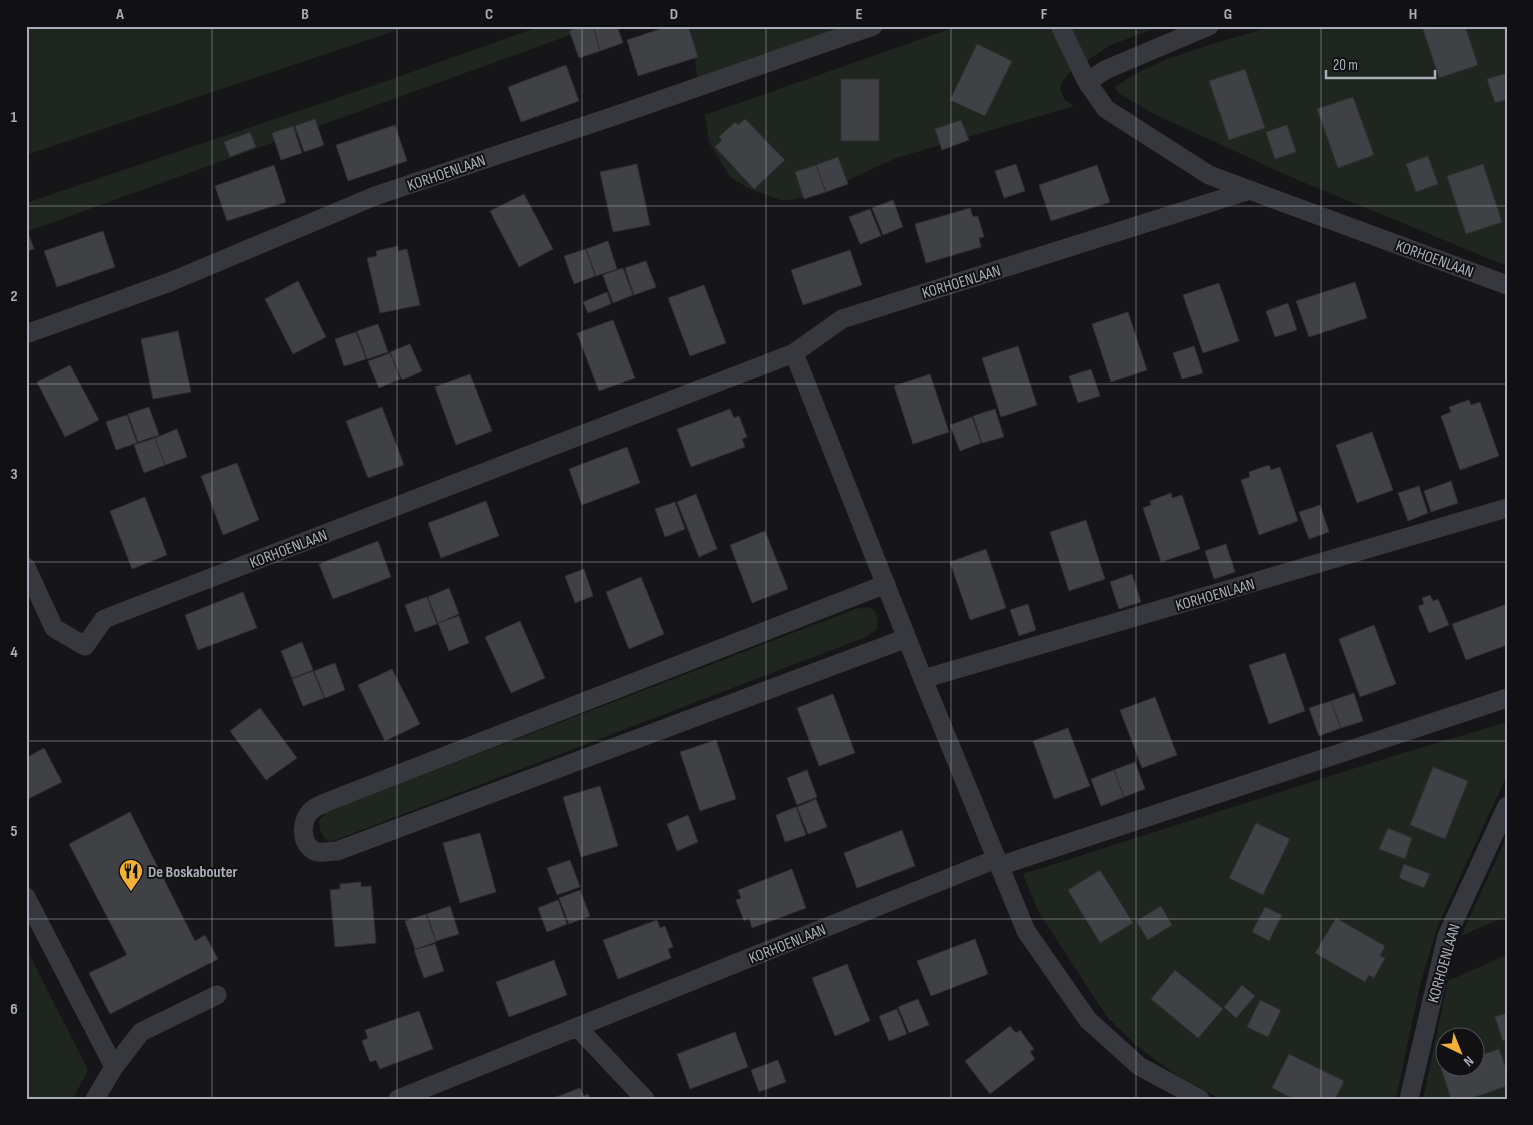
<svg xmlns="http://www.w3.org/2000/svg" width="1533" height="1125" viewBox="0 0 1533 1125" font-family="'Sofia Sans Condensed',sans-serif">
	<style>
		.green { fill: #1e261f; fill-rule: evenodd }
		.building { fill: #404145; stroke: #303034 }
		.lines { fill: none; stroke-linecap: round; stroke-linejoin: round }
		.lane { stroke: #37383d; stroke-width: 19 }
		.grid { fill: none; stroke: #a8adb8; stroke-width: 1; stroke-opacity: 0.55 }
		.labels { text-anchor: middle; stroke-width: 4; stroke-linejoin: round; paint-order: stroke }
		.street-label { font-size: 16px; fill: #a8adb8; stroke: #111113 }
		.poi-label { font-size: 16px; font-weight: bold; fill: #a8adb8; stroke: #111113; text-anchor: start }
		.neatline { fill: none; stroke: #a8adb8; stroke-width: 2 }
		.grid-label { font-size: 16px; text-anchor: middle; font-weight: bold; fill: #a8adb8 }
	</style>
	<rect width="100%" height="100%" fill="#161618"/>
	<!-- green -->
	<path class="green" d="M26,26H409L26,155Z
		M541,26H595L26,232V203L375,85Z
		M677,26H851L698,81L695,60L684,29Z
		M958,26H1161L1111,45L1071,71L1063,80L1060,89L1064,99L1074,106L896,158L813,196L783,201L750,189L730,177L709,142L705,115Z
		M1272,26H1507V266L1293,178L1154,114L1118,93L1115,87C1157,56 1223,42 1272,26Z
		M868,607L875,611L878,620L877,629L866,637L330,842C321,837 320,831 319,821L327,812L855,609Z
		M1507,722V775L1438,925L1420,985L1396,1099H1221L1176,1075L1136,1045L1107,1017L1038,911L1023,874L1390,757Z
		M1507,836V916L1461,936Z
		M26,948L88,1070L73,1099H26Z
		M1507,955V1099H1423L1448,981ZM1446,1038H1476V1068H1446Z"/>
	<!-- building -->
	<path class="building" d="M572,26H593L600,51L579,58L569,30H573Z
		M593,26H617L623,43L600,51Z
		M669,26H688L698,57L638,76L627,40Z
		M1422,26H1465L1478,65L1439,78Z
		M977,44L1012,61L985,116L950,100Z
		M566,65L579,101L521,122L508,87Z
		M1245,69L1265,128L1229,140L1209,81Z
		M1507,73V99L1495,103L1487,79Z
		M841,79H879V141H841Z
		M1353,97L1374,155L1338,168L1317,109Z
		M315,119L324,145L304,152L295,126Z
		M745,119L785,160L754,189L715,147L722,140L719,137L735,122L738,125Z
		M961,120L969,140L942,150L935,129Z
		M395,125L407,161L348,181L336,145Z
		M1287,125L1296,152L1275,159L1266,132Z
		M293,126L302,153L281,160L272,133Z
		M250,132L256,147L230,157L224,142Z
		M1428,156L1438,184L1416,192L1406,164Z
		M838,157L848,184L826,192L816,165Z
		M637,164L650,225L613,232L600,172Z
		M1016,164L1025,191L1004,198L995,171Z
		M1483,164L1502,222L1466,234L1447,176Z
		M274,165L286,202L227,221L215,186Z
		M816,165L826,192L804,199L795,172Z
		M1097,165L1110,202L1051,221L1039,185Z
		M524,194L553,249L519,267L490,211Z
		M893,200L903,227L883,235L872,208Z
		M970,208L973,217L978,216L984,237L979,238L981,247L926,263L915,224Z
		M870,209L881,236L860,244L849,217Z
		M26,227L34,249L26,251Z
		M103,231L115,267L57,287L44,251Z
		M608,241L617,269L596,276L586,249Z
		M398,246V251L407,249L420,305L380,313L367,258L377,256L376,251Z
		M586,249L595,276L574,284L564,256Z
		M850,250L862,285L803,305L791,270Z
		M646,261L656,287L634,295L625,268Z
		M623,268L633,295L613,303L603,275Z
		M298,281L326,337L293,354L265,299Z
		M1355,282L1367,318L1309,337L1296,301Z
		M1219,283L1239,341L1203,353L1183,295Z
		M704,285L726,343L690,356L668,298Z
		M607,292L611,304L588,313L583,302Z
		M1288,303L1297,330L1275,337L1266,311Z
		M1128,312L1147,370L1111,382L1092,324Z
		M613,320L635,378L599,391L577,333Z
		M378,324L388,352L367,359L357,331Z
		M178,331L191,392L153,399L141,339Z
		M356,332L366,359L344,366L335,339Z
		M410,344L422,371L402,380L390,352Z
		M1018,346L1037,405L1001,417L982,358Z
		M1194,346L1203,373L1182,379L1173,353Z
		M390,353L400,379L379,388L368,361Z
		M70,365L99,420L65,437L37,382Z
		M1091,369L1100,396L1078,403L1069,376Z
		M470,374L492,431L456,445L435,387Z
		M930,374L949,432L913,444L894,386Z
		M1469,400L1471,405L1480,402L1499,456L1460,470L1441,416L1451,412L1449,407Z
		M149,407L159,435L138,442L128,414Z
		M382,407L404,465L368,478L346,421Z
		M730,409L734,418L739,416L747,437L742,439L745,447L691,467L677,429Z
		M995,409L1004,437L982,443L973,416Z
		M127,415L137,443L116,450L106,422Z
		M972,417L981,443L960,451L950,425Z
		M177,429L187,457L165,465L155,438Z
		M1372,432L1393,490L1357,503L1336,445Z
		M155,438L165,465L144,473L134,445Z
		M627,447L640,483L582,505L569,469Z
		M237,463L259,520L223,535L201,476Z
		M1269,465L1271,470L1280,467L1298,521L1259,535L1241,480L1250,477L1249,472Z
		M1451,481L1458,503L1431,512L1424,491Z
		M1419,486L1428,513L1408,521L1398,493Z
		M1171,493L1172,498L1182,495L1200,549L1161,562L1143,508L1151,505L1150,501Z
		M696,494L717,549L699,557L677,502Z
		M145,497L167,555L132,569L110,511Z
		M486,501L499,536L441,558L428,523Z
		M675,502L685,529L665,537L655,509Z
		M1320,505L1329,532L1309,539L1299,512Z
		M1086,520L1105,579L1069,591L1050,532Z
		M765,531L788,589L752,603L730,545Z
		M378,541L391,577L333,599L319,564Z
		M1226,544L1235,572L1214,579L1205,551Z
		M986,549L1006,608L970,620L950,562Z
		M584,569L593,596L575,603L565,576Z
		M1132,574L1141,602L1119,609L1110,582Z
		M641,577L664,634L629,649L606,592Z
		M449,588L459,614L438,623L428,597Z
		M243,592L257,628L198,650L185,615Z
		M1430,595L1433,601L1438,599L1449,625L1429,633L1418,606L1424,604L1422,598Z
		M427,597L437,624L415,632L405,605Z
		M1028,604L1036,630L1019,636L1010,610Z
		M1507,604V645L1466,660L1452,624Z
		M459,616L469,643L449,651L438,623Z
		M520,621L545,678L511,693L485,637Z
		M1374,625L1396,684L1360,697L1339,639Z
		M302,642L313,670L292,678L281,651Z
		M1285,653L1305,711L1269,724L1249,665Z
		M335,663L345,690L325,698L314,671Z
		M392,669L420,724L385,741L358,685Z
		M313,671L324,698L303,706L292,679Z
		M1354,693L1363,721L1341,728L1331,701Z
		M833,694L855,753L819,766L797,708Z
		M1155,697L1177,755L1142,768L1120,710Z
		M1331,701L1341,728L1319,736L1309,708Z
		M260,708L297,758L266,780L230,731Z
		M1068,728L1090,786L1054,799L1033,741Z
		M716,740L736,799L700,811L680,752Z
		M44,748L62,782L26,800V758Z
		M1135,762L1145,789L1124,797L1114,770Z
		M1433,767L1468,781L1445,839L1410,825Z
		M807,770L817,797L797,805L787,778Z
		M1114,770L1124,797L1101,806L1091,779Z
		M600,786L618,846L581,857L563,797Z
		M816,799L827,827L808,834L797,807Z
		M796,807L806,835L785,842L776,815Z
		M130,812L195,941L205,935L218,959L110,1014L89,973L127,955L69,844Z
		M688,815L698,842L677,851L667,824Z
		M1256,823L1290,839L1263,895L1229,878Z
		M1388,828L1412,838L1405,859L1379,849Z
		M902,830L915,866L857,888L844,853Z
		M480,833L496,892L460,903L443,843Z
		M570,860L580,887L557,895L547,868Z
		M1404,864L1430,874L1424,888L1399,878Z
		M792,869L806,908L752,928L749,918L744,921L736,900L741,898L738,890Z
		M1100,870L1133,923L1100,943L1068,890Z
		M361,882V887L371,886L376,943L335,947L330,890L340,889V884Z
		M580,890L590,916L569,924L559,898Z
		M558,900L567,924L547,932L538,908Z
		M450,906L459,934L436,941L427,914Z
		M1161,906L1172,925L1148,940L1136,921Z
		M1265,907L1282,915L1269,941L1252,932Z
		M426,914L436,942L415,949L405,921Z
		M1336,918L1385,946L1380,956L1385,958L1374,978L1369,975L1365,982L1315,953Z
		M657,920L660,928L665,926L673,947L668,949L671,958L618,979L603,940Z
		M975,939L988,974L931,996L917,961Z
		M435,944L444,971L424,978L414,950Z
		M554,960L567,995L509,1017L496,982Z
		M847,964L870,1021L835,1036L812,978Z
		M1175,970L1223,1009L1198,1038L1151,999Z
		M1242,985L1255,996L1236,1018L1224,1007Z
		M918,999L929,1025L909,1033L898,1007Z
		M1260,1000L1281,1010L1268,1037L1247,1027Z
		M897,1009L907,1034L889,1041L879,1016Z
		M419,1011L433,1049L380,1069L376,1060L370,1062L362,1041L368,1038L365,1030Z
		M1507,1013V1040L1503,1041L1495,1017Z
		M1010,1026L1016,1033L1020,1030L1034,1049L1030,1052L1035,1059L990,1094L965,1061Z
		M735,1032L748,1067L690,1089L677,1054Z
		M1499,1049L1507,1071V1086L1469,1099H1451L1441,1068L1446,1067L1476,1068V1057Z
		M1289,1054L1344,1081L1335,1099H1294L1272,1088Z
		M778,1060L786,1082L759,1092L751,1070Z
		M580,1088L584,1096L588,1094L590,1099H551Z"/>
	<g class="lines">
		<!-- lane -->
		<path class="lane" d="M1060,26L1087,82
			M1209,26L1105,70L1087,82L1106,109L1209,175L1507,285
			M26,334L170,282L375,196L626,112L873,26
			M794,353L923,679L1026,931L1088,1020L1139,1066L1200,1099
			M26,567L54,628L85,646L104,619L794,353L842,319L1250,190
			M886,584L327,802C323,804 317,806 313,809C300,819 299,846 317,852C322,853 331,851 337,851L907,638
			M923,679L1507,508
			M999,866L1507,698
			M26,897L114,1067
			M577,1027L645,1099
			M95,1099L114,1067L141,1032L217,995
			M398,1099L996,859
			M1409,1099L1447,936L1507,806"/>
	</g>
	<!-- grid -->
	<path class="grid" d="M212,26V1099M397,26V1099M582,26V1099M766,26V1099M951,26V1099M1136,26V1099M1321,26V1099M26,206H1507M26,384H1507M26,562H1507M26,741H1507M26,919H1507"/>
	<!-- icons -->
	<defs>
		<g id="restaurant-pin" transform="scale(1.25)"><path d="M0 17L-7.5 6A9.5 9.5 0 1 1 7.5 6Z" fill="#f2b134" stroke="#111113"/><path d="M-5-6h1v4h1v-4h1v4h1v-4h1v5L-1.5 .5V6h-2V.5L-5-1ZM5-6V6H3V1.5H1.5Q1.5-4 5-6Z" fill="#111"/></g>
	</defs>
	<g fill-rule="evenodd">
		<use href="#restaurant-pin" x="131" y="871"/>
	</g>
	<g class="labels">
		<!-- street labels -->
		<g class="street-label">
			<text transform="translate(446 172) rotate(-19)" y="6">KORHOENLAAN</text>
			<text transform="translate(1435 258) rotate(20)" y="6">KORHOENLAAN</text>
			<text transform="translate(961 281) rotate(-17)" y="6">KORHOENLAAN</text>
			<text transform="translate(288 548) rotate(-21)" y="6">KORHOENLAAN</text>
			<text transform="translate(1215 594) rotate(-16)" y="6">KORHOENLAAN</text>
			<text transform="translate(787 943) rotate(-22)" y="6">KORHOENLAAN</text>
			<text transform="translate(1443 963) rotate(-74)" y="6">KORHOENLAAN</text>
		</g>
		<!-- poi labels -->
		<g class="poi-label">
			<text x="148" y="877">De Boskabouter</text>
		</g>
	</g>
	<!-- border -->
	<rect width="1533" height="1125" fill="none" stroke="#111113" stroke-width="55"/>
	<!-- north arrow -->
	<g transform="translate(1460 1052) rotate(137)"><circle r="24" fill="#111113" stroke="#4d4f55"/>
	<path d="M0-4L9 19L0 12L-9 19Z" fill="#f2b134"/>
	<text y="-8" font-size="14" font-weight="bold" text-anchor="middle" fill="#a8adb8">N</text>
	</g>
	<!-- scale -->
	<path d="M1326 70v8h109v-8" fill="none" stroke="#a8adb8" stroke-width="2.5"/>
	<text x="1333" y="70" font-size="15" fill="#a8adb8" stroke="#111113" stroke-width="4" paint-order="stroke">20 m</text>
	<rect x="28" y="28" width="1478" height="1070" class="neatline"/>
	<g class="grid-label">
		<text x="120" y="19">A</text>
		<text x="305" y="19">B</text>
		<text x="489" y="19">C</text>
		<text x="674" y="19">D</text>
		<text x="859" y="19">E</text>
		<text x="1044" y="19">F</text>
		<text x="1228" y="19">G</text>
		<text x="1413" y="19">H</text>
		<text x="14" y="122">1</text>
		<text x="14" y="301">2</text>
		<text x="14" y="479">3</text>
		<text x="14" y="657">4</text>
		<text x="14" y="836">5</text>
		<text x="14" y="1014">6</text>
	</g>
</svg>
